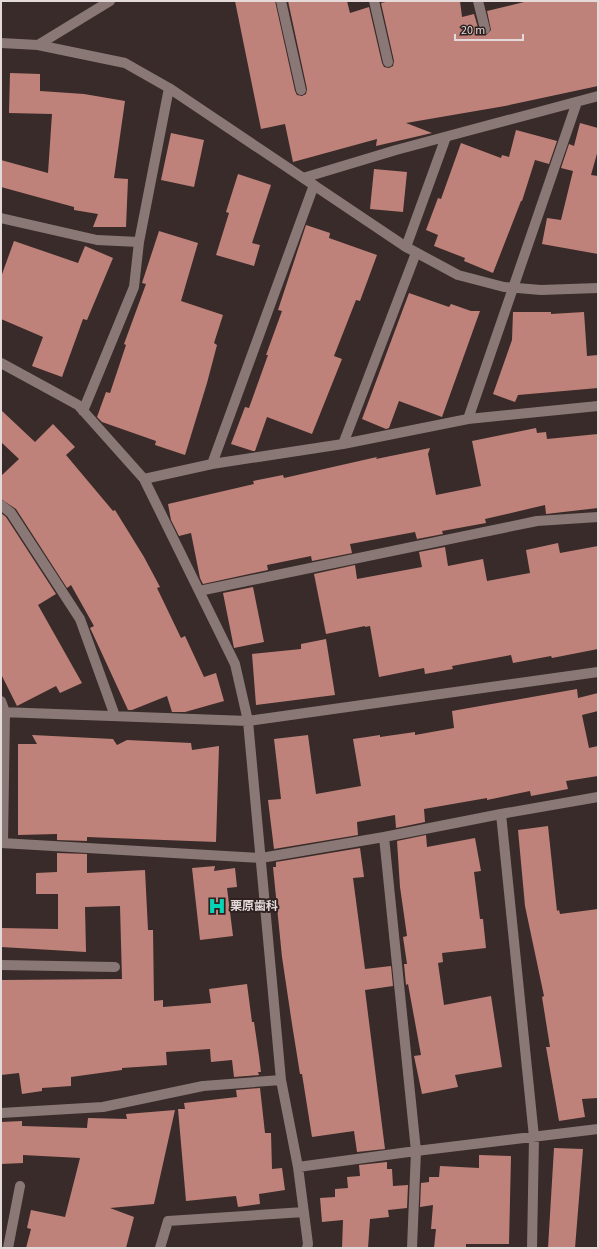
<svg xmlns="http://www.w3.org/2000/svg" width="599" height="1249" viewBox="0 0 599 1249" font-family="'Source Sans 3','Noto Sans JP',sans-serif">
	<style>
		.building { fill: #bf827a }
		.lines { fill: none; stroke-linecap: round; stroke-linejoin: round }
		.minor { stroke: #897876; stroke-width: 10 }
		.labels { text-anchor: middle; stroke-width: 4; stroke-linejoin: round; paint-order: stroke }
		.poi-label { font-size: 12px; font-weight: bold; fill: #e3dad9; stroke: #2e211f; text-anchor: start }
	</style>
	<rect width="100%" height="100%" fill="#392b29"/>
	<!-- building -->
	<path class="building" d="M235,1H275L295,91L297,95L302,96L306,94L307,89L288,1H347L350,13L369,7L382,63L384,67L389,68L393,66L394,61L381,3L390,1H460L462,17L474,14L479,31L481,34L486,35L491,30L487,11L528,1H598V86L505,106L406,123L432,133L376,146L377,139L293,162L285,124L261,129Z
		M10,73L40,74V91L84,94L125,101L114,178L128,179L126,227H93L98,214L74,210V207L1,187V160L48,173L52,114L9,113Z
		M580,123L598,128V150L591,175L598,176V254L542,244L547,218L561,220L573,171L561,168L569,144L574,146Z
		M516,130L557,141L549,164L535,160L522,201H521L493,273L464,261L465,258L434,246L438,235L426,230L438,198L441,199L461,143L501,158L502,155L509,157Z
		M171,133L204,140L194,187L161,180Z
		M374,169L407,172L403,212L370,209Z
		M238,174L271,185L252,243L260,245L254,266L216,255L229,213L226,212Z
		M306,225L330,233L329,238L377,255L360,301L356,300L334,356L342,359L312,434L267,417L255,451H253L231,444L245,407L249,408L268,355H266L282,311L278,310Z
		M159,231L198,243L181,301L223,315L214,343L217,345L207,383L185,455L155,445L156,441L102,422L97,417L106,392L110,393L126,345L124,344L146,284L142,283Z
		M14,241L78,263L85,246L113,258L87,320L83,319L62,377L32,366L43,337L1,319V277Z
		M409,293L449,307L451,304L471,311H480L442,417L399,401L389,428L386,429L362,419Z
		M513,312H551V314L584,312L587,356L598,355V388L518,395L515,402L493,394L512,340Z
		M1,410L35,442L53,424L75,447L66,455L113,511L115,510L144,557L160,587L157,588L181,638L185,636L204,677L216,673L224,701L185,712H172L167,696L132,710H128L92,632L90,628L94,626L71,585L67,588L16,509L1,499V476L19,459L1,442Z
		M536,428L537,433L546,432L547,439L598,434V508L546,514L545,505L485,519L486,523L442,531L443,534L417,539L415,532L350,544L352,553L312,561L311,556L267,565L268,570L203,584L200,578L191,533L179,536L171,520L168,504L254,484L253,481L283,475L284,478L377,457L376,459L430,448L428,454L436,495L481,486L472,441Z
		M1,513L6,517L56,594L38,605L82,683L60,693L56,686L17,706L1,674Z
		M558,543L560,553L598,546V649L552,658L551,656L513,663L511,655L452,666L453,669L425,674L424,668L379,677L370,626L365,627V626L326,634L314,574L355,565L357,579L422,567L419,552L445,547L448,566L483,559L487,581L530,573L526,550Z
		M253,587L264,642L234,648L223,593Z
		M326,639L335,695L256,705L252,654L301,649V644Z
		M577,689L578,698L598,693V711L582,715L589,748L598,746V776L566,781L568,789L531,796L530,791L487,800V798L424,809L425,822L396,828L395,815L357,822L358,835L274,849L268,800L281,799L274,739L308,735L316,794L361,786L353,739L380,735V737L415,732V735L454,728L452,711Z
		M32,735L113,739L117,745L127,740L191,743L192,750L219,746L216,842L87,837V841L57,840V834L18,835V744H37Z
		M548,826L557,911L559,910L560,914L598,909V1098L582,1099L585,1117L559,1121L546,1047H550L542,997L544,996L525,906L518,830Z
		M426,835L427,847L475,838L481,871L474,872L480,919H483L486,948L442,953L443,962L438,963L444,1005L491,996L502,1067L455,1075L458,1087L422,1094L414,1056L421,1055L408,984L406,985L404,964H407L403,937L407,936L400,887L397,841Z
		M360,848L364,877L353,878L365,969L391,966L393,986L365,990L385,1149L357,1152L354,1131L312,1137L302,1074H300L292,1024L282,957L273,867H276V862Z
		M57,853L87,854V873L145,870L148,930H153L154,1001L163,1000V1007L211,1003L209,989L247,984L252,1022H254L259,1056L261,1072H258L259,1075L234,1077L232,1060L211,1062L210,1049L166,1052L167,1065L122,1068V1070L71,1077V1086L42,1088V1091L22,1094L19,1073L1,1075V980L122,979L120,906L85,907L86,952L1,947V928L58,929V894H36V873L57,872Z
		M215,866L214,871L235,868L237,887L227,888L233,936L200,940L192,868Z
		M260,1088L265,1133H271L272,1169L282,1168L285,1190L259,1194L260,1204L238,1207L236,1196L186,1201L178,1109H185L184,1103L237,1097L236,1090Z
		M175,1110L154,1204L110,1208L134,1217L126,1248H26L31,1229L27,1228L31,1210L65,1217L80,1158L23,1155V1163L1,1164V1122L22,1121V1126L87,1128L88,1118L127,1119L126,1114Z
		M554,1148L583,1149L575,1248H548Z
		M479,1155L511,1156L509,1244H466V1248H434L436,1229H431L433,1205L420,1207L421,1183L429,1182V1177H439L440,1166L479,1168Z
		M387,1162V1169H392L393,1186L408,1185L407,1208L388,1210L389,1217L370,1219L368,1248H342L343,1220L322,1222L320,1198L335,1197V1189L348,1188L347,1177L360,1176L359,1165Z"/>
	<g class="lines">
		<!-- minor -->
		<path class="minor" d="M281,1L301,90
			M374,1L388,62
			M478,1L485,29
			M1,43L38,45L125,63L169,88L406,247L458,275L504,287L541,290L598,288
			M38,45L110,1
			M303,178L396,150L598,96
			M1,218L97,240L139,242
			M406,247L446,137
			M1,363L78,405L144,479L235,664L248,721L281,1080L298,1167L308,1244L307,1248
			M83,411L134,287L139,242L169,88
			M468,419L577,102
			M343,444L416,253
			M212,464L314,185
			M144,479L212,464L343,444L468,419L598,406
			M1,505L11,513L80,619L115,716
			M199,591L537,521L598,517
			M1,701L5,712L3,843
			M1,712L248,721L598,672
			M1,843L261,858L384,837
			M1,965L115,967
			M1,1113L103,1107L203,1086L281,1080
			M298,1167L416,1151L384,837L501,814
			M8,1248L20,1186
			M160,1248L168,1221L304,1212
			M412,1248L416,1151L598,1129
			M532,1248L534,1137L501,814L598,797"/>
	</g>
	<!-- icons -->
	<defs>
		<g id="hospital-bare" transform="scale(1.38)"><path d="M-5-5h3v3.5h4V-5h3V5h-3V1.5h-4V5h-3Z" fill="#05d5b6" stroke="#2e211f" stroke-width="2.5" paint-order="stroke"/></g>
	</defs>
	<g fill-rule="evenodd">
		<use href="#hospital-bare" x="217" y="906"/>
	</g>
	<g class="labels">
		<!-- poi labels -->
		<g class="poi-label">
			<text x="230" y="910">栗原歯科</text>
		</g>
	</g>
	<!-- border -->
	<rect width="599" height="1249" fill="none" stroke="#e3dad9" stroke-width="4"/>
	<!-- scale -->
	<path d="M455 34v6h68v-6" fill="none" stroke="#e3dad9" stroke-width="2"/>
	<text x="461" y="34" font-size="12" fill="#e3dad9" stroke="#2e211f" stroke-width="3" paint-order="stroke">20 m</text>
</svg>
